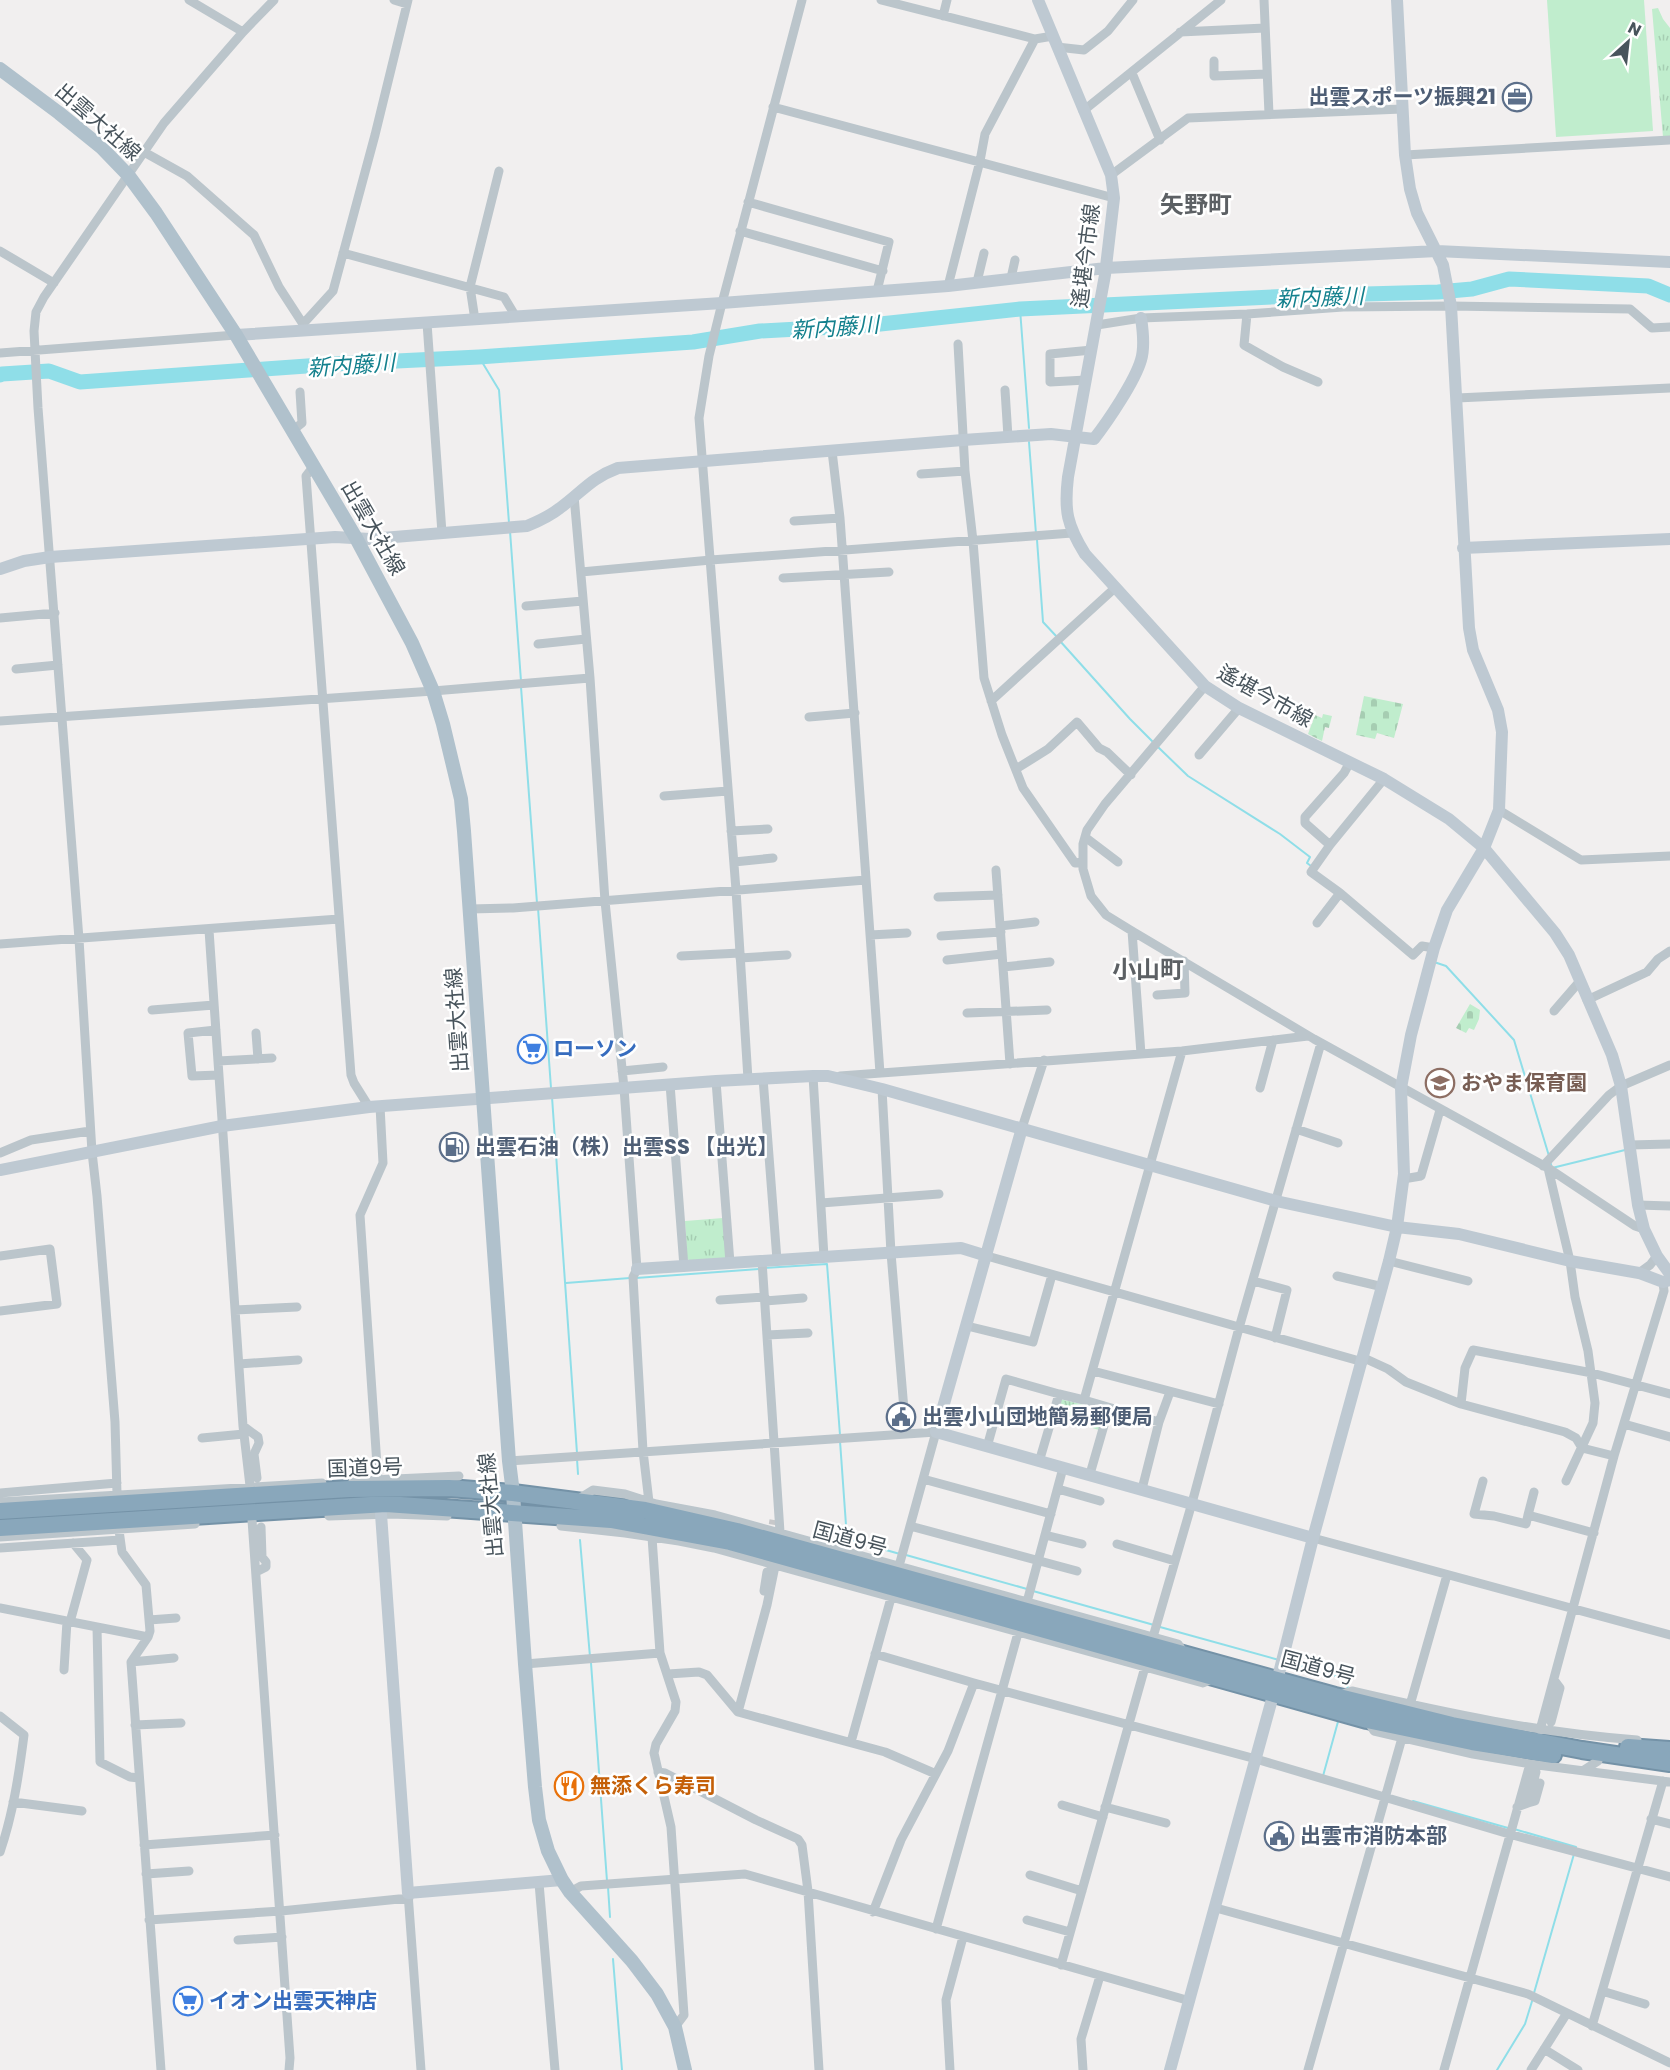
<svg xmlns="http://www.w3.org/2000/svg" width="1670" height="2070" viewBox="0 0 1670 2070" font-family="Poppins,'Noto Sans JP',sans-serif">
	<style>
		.grass { fill: #c0edcd }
		.cemetery { fill: url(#cemetery-stones) }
		.park { fill: url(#park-tufts) }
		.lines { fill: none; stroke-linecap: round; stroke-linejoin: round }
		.stream { stroke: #8fdee8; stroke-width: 2 }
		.river { stroke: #8fdee8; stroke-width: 15 }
		.street-tunnel { stroke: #c7c8ca; stroke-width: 9; stroke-dasharray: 9 4.5; stroke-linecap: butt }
		.highway-casing { stroke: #7492a7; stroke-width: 20 }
		.street { stroke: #bbc5cb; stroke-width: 9 }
		.secondary { stroke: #bec9d2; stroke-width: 12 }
		.primary { stroke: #b0c1cc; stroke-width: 14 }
		.highway { stroke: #89a7bb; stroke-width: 16 }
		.labels { text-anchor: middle; stroke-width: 5; stroke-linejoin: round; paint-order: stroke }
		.service-label { font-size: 21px; font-weight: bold; fill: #4e5e75; stroke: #fff; text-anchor: start }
		.street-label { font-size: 21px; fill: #48545c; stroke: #fff }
		.shop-label { font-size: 21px; font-weight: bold; fill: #366cbe; stroke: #fff; text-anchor: start }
		.education-label { font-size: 21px; font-weight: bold; fill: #785e54; stroke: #fff; text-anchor: start }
		.food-label { font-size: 21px; font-weight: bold; fill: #c56008; stroke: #fff; text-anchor: start }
		.water-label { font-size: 22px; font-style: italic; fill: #13808d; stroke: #fff }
		.quarter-label { font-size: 24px; font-weight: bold; fill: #5c6064; stroke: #fff }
	</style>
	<defs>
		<pattern id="cemetery-stones" width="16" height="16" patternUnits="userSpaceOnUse" patternTransform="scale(1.5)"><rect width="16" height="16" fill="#c0edcd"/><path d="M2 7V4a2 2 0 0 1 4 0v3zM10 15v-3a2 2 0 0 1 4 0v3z" fill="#a6cdb2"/></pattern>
		<pattern id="park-tufts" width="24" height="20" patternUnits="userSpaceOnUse" patternTransform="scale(1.5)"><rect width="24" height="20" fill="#c0edcd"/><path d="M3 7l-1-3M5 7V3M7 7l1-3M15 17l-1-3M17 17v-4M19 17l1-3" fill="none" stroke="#a6cdb2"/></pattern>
	</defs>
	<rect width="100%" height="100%" fill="#f1efef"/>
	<!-- grass -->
	<path class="grass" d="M1547,0H1644L1653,131L1556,137Z"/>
	<!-- cemetery -->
	<path class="cemetery" d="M1364,696L1403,704L1394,738L1377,733L1375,739L1356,735Z
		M1323,714L1332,716L1329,728L1325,727L1322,741L1308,734L1315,715L1322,718Z
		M1470,1004L1480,1010L1479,1019L1474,1030L1469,1028L1466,1033L1456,1028Z"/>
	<!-- park -->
	<path class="park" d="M1658,8L1663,19L1670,28V136L1663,137L1652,9Z
		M723,1218L726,1259L691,1263L687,1258L685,1221Z
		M1060,1399L1105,1410L1099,1430L1056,1417Z"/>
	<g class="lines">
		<!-- stream -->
		<path class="stream" d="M1020,309L1029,428
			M479,357L499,390L509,523
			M1029,442L1036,534
			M510,531L521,681
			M1037,540L1043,622L1057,637
			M1060,641L1130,719L1154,743
			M521,687L537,903
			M1158,747L1188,776L1280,834L1310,857L1307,863L1311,866
			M538,908L551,1088
			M1434,962L1446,966L1514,1040L1549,1156
			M552,1097L577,1453
			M1550,1161L1552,1168L1625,1150
			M764,1268L827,1264L840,1435
			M636,1278L759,1269
			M566,1283L630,1278
			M840,1441L847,1539L900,1554
			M577,1459L578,1474
			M580,1540L590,1657
			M906,1555L1027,1589
			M1033,1591L1154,1625
			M1160,1627L1279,1660
			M1287,1662L1350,1680L1347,1689
			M591,1663L607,1881
			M1323,1776L1339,1718
			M1413,1801L1508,1828
			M1514,1829L1576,1847V1848
			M608,1887L610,1917
			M613,1959L622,2070
			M1534,1993L1574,1854
			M1497,2070L1525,2024L1533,1998"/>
		<!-- river -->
		<path class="river" d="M0,375L2,374L49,371L80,382L335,364L479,357L693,342L760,331L871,325L1020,309L1293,296L1438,292L1472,289L1509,279L1648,286L1670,295"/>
		<!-- street-tunnel -->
		<path class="street-tunnel" d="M771,1538L774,1520"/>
		<!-- highway casing -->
		<g class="highway-casing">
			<path id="highway" d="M0,1511L349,1489L449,1488L513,1493L645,1510L737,1531L1335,1696L1452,1725L1582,1750L1670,1763
				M0,1528L386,1504L611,1520L730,1542L1367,1720L1472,1742L1553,1755
				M1628,1747L1670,1750"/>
		</g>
		<!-- street -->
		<path class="street" d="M189,0L243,32
			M394,0L407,4
			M881,0L1035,39L1053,36
			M1264,0L1269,114
			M943,16L947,0
			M1180,32L1265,28
			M1057,47L1084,50L1108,31L1133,0
			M1214,61V76L1267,74
			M1132,73L1160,140
			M773,107L1114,198
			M1083,111L1221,0
			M144,152L187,176L254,235L279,287L303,324V329
			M1405,155L1670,140
			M1111,175L1188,118L1402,109
			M748,202L889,242L877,291
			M740,231L883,271
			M0,251L54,283
			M343,253L504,297L516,317
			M1011,278L1015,260
			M977,282L984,253
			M948,286L980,161L985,134L1035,39
			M1247,314L1244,345L1283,367L1318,382
			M475,320L470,287L499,171
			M427,323L442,533
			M303,324L333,291L375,135L408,0
			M1097,325L1141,318L1247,314L1343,307L1451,306L1630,309L1652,328L1670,327
			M958,344L965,471L973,541L984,678L1002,735L1023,788L1075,863L1083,862
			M0,353L236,335
			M1086,380L1050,382V354L1092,350
			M1005,390L1008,437
			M1457,398L1670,388
			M292,431L302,423L300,392
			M832,451L840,518L880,1073
			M313,467L306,476L351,1075L354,1083L369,1107
			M921,474L965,471
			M574,496L590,678L605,901L624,1088L637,1269L633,1277L643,1451L649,1502
			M794,521L840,518
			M581,572L711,560L1072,533
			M783,578L889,572
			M526,606L583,601
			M0,618L55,613
			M538,644L586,639
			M16,669L58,665
			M1205,686L1105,804L1087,830L1083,844V869L1091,896L1106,915L1132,931L1314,1039L1548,1168L1635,1226L1644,1229
			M991,701L1116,587
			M809,717L855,713
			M0,721L433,691L590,678
			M1199,755L1239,708
			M1016,769L1048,749L1077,722L1099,748L1107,752L1131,775
			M1384,779L1330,845L1311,872L1340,893L1413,955L1422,946L1434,948
			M664,796L728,791
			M1499,810L1581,860L1670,856
			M731,831L768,829
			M1085,837L1118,862
			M1330,845L1305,823V817L1344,773L1350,762
			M734,862L773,858
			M996,870L1010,1064
			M938,897L998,895
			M470,909L513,908L866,880
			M1317,923L1340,893
			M1000,926L1035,922
			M209,930L243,1426L250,1486
			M1132,931L1141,1054
			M870,935L907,933
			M941,936L1001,932
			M0,944L339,919
			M681,956L740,953
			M740,958L787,955
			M947,960L1002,954
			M1003,967L1050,962
			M1157,995L1185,993L1184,961
			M1587,1000L1647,972L1658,959L1670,951
			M152,1010L214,1005
			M1554,1011L1580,981
			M967,1013L1047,1010
			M216,1030L188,1033L192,1076L219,1075
			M256,1033L258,1059
			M218,1061L272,1058
			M622,1071L663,1067
			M813,1076L824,1257
			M840,1076L1182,1051L1308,1036
			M763,1078L777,1260
			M748,1079L736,890L699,418L709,356L722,303L802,0
			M716,1081L730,1263
			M670,1084L684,1267
			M1260,1088L1273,1040
			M882,1089L891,1253L906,1434
			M1022,1128L1044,1060
			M1296,1129L1338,1143
			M1629,1145L1670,1144
			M0,1153L31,1140L90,1131
			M1543,1166L1609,1095L1621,1086L1670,1065
			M1548,1168L1570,1261L1575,1297L1588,1351L1595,1403L1593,1423L1566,1481
			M1403,1179L1421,1176L1440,1110
			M821,1203L939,1194
			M1638,1205L1670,1206
			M0,1256L50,1249L57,1304L0,1311
			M987,1256L1363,1362
			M762,1261L780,1532
			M1389,1261L1468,1281
			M1639,1273L1650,1265L1657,1256
			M1337,1276L1383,1287
			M1253,1281L1287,1290L1275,1338
			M720,1300L765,1297
			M765,1301L803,1298
			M235,1310L297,1307
			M967,1326L1033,1342L1052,1275
			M767,1335L808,1333
			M1364,1358L1388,1369L1406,1382L1461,1404L1565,1432L1576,1438L1582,1448L1614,1456
			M239,1364L298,1360
			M1093,1371L1219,1404
			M1084,1400L1159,1422
			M1461,1404L1465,1368L1473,1350L1592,1373L1670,1394
			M1624,1424L1670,1437
			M243,1426L258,1437L259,1443L254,1454L257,1478
			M202,1438L244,1434
			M987,1447L1006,1379L1059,1394
			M509,1461L936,1432L899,1566
			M1039,1462L1059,1394L1084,1400L1182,1051
			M1090,1474L1109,1408
			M923,1479L1051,1514
			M378,1480L360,1215L383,1163L380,1106
			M353,1481L459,1476
			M1483,1481L1474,1514L1494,1516L1526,1524L1528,1515
			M1058,1489L1100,1501
			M1142,1489L1159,1422L1170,1392
			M1534,1492L1528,1515L1594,1533
			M0,1493L117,1483
			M117,1494L115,1422L97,1196L92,1152L79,939L38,408L34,331L36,312L44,297L164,123L243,32L274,0
			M577,1500L593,1490L625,1494L656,1504L715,1515L1178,1644L1185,1655
			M0,1502L322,1483
			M329,1516L391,1514L447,1516
			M252,1520L290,2058L289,2070
			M614,1523L625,1533L679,1541L714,1548L1203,1683L1212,1679
			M561,1526L625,1533
			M910,1526L1077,1571
			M119,1530L122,1552L146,1585L150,1631L148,1637L131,1662L161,2070
			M1045,1535L1082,1544
			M0,1537L195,1524
			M652,1537L660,1653L676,1702L675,1711L656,1744L654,1753L671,1827L684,2015L675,2027
			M1313,1538L1670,1635
			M1117,1544L1175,1561
			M0,1548L120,1540
			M775,1566L767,1605L738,1712L885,1752L936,1774
			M256,1572L266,1567V1562L262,1557L261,1527
			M764,1591L767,1572
			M1027,1602L1063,1468
			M0,1608L148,1637
			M149,1620L176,1618
			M70,1622L87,1560L73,1543
			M97,1627L100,1762L130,1777L139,1778
			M1153,1637L1192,1503L1239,1328L1321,1043
			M875,1654L974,1683L1256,1759L1509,1834L1670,1877
			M131,1662L174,1658
			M525,1664L660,1653
			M64,1670L67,1621
			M668,1674L699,1672L707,1675L738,1712
			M1340,1695L1352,1691C1446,1713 1540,1733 1637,1740
			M1410,1705L1447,1575
			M0,1716L24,1735C19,1774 13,1814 0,1852
			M1368,1721L1374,1731L1473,1754L1530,1764L1670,1782
			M1551,1722L1560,1688L1554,1680
			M135,1725L181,1723
			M1540,1730L1614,1456L1664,1291L1663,1282
			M851,1742L891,1598
			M1584,1770L1598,1761
			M658,1772L665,1773L756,1820L798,1839L802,1845L808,1891L819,2070
			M13,1802L82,1811
			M1528,1803L1535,1801L1540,1783
			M1062,1805L1103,1817
			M1105,1807L1166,1823
			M1517,1807L1528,1803L1536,1772
			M1651,1819L1670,1824
			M144,1845L275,1835
			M146,1874L189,1871
			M1030,1875L1082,1891
			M539,1883L555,2070
			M570,1892L581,1886L745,1874L1190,2001
			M408,1893L421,2070
			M1216,1908L1528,1994L1670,2063
			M873,1912L901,1840L948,1751L974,1683
			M149,1920L281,1911L409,1898
			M1027,1920L1070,1932
			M936,1929L1018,1633
			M238,1940L282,1937
			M1061,1965L1145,1667
			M1602,1991L1645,2004
			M1592,2026L1663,1781
			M1544,2049L1578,2070
			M950,2070L946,2000L963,1937
			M1083,2070L1081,2039L1100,1976
			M1308,2070L1402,1738
			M1444,2070L1530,1764
			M1531,2070L1567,2013"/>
		<!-- secondary -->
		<path class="secondary" d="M1038,0L1111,175L1114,198L1105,275L1068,477C1064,511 1067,525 1085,554L1205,686L1239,708L1384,779L1449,819L1484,848L1555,933L1569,955L1612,1055L1621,1086L1638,1205L1644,1229L1657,1256L1670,1274
			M236,335L722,303L948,286L1106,268L1437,251L1670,262
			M1463,548L1670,539
			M0,569L24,561L50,557L335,537L370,539L527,526C539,521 550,516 560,508C582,492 591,478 618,468L963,440L1051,434L1094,439C1108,421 1135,381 1141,360C1145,347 1143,331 1141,318
			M1022,1128L936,1432L1313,1538
			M0,1170L222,1126L369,1107L716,1081L813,1076H828L882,1089L1276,1201L1397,1227L1459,1234L1570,1261L1639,1273L1663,1282L1670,1280
			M637,1269L961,1248L987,1256
			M381,1514L408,1893L562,1880
			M1170,2070L1277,1681L1313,1538L1389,1261L1397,1227L1404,1174L1401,1088L1411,1035L1434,948L1447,910L1484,848L1499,810L1502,732L1498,710L1473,650L1469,628L1451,306L1443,265L1417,213L1410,189L1405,155L1397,0"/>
		<!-- primary -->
		<path class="primary" d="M0,69L59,113L101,147L128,175L156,213L236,335L356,538L412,643L433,691L443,724L461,799L464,831L509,1461L513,1493L525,1664L535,1787L539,1820L548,1851L562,1880L570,1892L632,1961L657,1994L675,2027L685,2070"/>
		<!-- highway -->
		<use href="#highway" class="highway"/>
	</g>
	<!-- icons -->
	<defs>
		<g id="office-ring" transform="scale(1.5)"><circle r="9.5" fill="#fff" stroke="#5c6f8a" stroke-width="1.5"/><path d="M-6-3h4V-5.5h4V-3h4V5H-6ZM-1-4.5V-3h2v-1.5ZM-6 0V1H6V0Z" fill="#5c6f8a"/></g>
		<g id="supermarket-ring" transform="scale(1.5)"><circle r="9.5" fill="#fff" stroke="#3f7fe0" stroke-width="1.5"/><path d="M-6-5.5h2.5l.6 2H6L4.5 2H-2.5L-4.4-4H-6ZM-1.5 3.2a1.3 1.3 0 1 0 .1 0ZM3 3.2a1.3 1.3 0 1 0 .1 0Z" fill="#3f7fe0"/></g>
		<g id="school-ring" transform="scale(1.5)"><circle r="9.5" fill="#fff" stroke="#8d6e63" stroke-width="1.5"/><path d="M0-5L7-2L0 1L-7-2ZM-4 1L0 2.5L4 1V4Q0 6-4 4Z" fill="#8d6e63"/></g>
		<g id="fuel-ring" transform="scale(1.5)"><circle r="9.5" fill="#fff" stroke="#5c6f8a" stroke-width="1.5"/><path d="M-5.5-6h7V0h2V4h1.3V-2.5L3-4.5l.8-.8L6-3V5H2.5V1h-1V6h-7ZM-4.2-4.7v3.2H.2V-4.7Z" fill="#5c6f8a"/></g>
		<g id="civic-ring" transform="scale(1.5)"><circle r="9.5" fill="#fff" stroke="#5c6f8a" stroke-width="1.5"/><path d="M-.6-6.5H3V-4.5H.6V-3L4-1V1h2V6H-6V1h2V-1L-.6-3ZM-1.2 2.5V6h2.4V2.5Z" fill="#5c6f8a"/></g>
		<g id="restaurant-ring" transform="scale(1.5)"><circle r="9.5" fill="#fff" stroke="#e8710a" stroke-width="1.5"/><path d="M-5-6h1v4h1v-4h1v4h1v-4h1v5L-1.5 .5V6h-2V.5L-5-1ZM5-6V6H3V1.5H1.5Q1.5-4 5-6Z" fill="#e8710a"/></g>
	</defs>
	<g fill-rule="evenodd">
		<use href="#office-ring" x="1517" y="97"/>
		<use href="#supermarket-ring" x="532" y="1049"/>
		<use href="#school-ring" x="1440" y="1083"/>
		<use href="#fuel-ring" x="454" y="1147"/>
		<use href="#civic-ring" x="901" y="1417"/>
		<use href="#restaurant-ring" x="569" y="1786"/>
		<use href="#civic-ring" x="1279" y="1836"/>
		<use href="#supermarket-ring" x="188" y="2001"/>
	</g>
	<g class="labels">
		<!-- service labels -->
		<g class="service-label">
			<text x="1496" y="104" text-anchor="end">出雲スポーツ振興21</text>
			<text x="475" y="1154">出雲石油（株）出雲SS 【出光】</text>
			<text x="922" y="1424">出雲小山団地簡易郵便局</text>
			<text x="1300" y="1843">出雲市消防本部</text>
		</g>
		<!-- street labels -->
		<g class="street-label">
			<text transform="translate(98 122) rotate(41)" y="7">出雲大社線</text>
			<text transform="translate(1086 256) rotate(-83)" y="7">遙堪今市線</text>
			<text transform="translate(373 528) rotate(60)" y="7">出雲大社線</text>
			<text transform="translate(1265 696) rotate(29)" y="7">遙堪今市線</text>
			<text transform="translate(457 1020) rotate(-94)" y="7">出雲大社線</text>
			<text transform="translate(365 1468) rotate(-2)" y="7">国道9号</text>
			<text transform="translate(491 1505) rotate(-95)" y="7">出雲大社線</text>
			<text transform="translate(850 1539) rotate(15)" y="7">国道9号</text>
			<text transform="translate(1318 1668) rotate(15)" y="7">国道9号</text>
		</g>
		<!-- shop labels -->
		<g class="shop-label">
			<text x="553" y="1056">ローソン</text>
			<text x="209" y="2008">イオン出雲天神店</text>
		</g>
		<!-- education labels -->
		<g class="education-label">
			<text x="1461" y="1090">おやま保育園</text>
		</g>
		<!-- food labels -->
		<g class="food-label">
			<text x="590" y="1793">無添くら寿司</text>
		</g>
		<!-- water labels -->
		<g class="water-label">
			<text transform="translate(1320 297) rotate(-2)" y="8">新内藤川</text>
			<text transform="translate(835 327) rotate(-4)" y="8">新内藤川</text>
			<text transform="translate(351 365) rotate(-4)" y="8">新内藤川</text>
		</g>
		<!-- quarter labels -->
		<g class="quarter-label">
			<text x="1196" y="213">矢野町</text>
			<text x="1148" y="978">小山町</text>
		</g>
	</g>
	<!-- north arrow -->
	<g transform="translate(1628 42) rotate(27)" stroke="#ffffff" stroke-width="4.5" paint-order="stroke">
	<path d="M0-4.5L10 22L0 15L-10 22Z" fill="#48545c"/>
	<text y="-9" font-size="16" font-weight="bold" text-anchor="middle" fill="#48545c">N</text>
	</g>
</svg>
